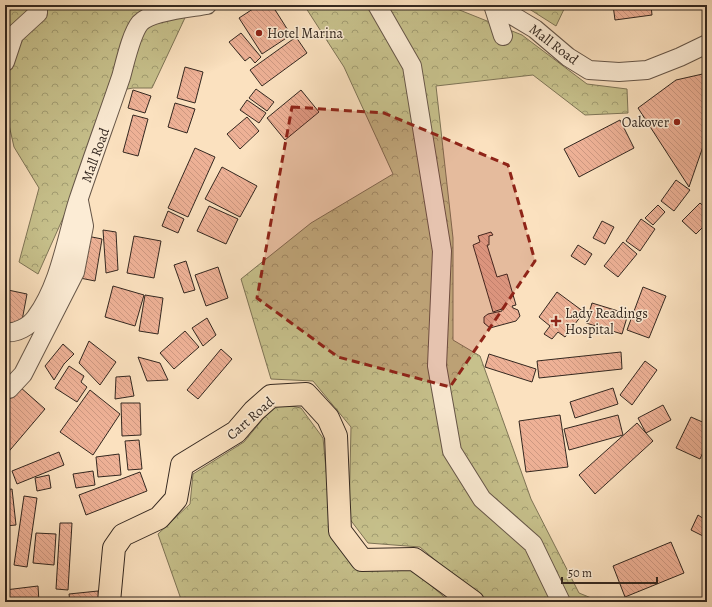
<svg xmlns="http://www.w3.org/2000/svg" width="712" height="607" viewBox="0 0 712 607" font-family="Alegreya,serif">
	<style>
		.forest { fill: url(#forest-crowns); stroke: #7e7456 }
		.building { fill: url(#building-back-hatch); stroke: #342820 }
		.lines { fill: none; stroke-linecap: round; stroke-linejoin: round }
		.minor-casing { stroke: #665648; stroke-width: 20 }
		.major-casing { stroke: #342820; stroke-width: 24 }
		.minor { stroke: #fcecd5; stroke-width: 18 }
		.major { stroke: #fbe1bf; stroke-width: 22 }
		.marked { fill: #8f2418; fill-opacity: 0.2; stroke: #8f2418; stroke-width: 3; stroke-dasharray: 8 5; stroke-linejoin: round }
		.poi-dot { fill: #8f2418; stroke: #fcecd5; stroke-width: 1.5 }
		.labels { text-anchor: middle; stroke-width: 3; stroke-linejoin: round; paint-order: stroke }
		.poi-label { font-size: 14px; fill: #342820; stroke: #fcecd5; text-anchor: start }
		.street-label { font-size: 14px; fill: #342820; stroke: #fcecd5 }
	</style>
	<defs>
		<pattern id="forest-crowns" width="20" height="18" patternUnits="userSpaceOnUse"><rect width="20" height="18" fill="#c7c18c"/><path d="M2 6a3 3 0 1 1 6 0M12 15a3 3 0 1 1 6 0" fill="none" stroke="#a29d72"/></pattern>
		<pattern id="building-back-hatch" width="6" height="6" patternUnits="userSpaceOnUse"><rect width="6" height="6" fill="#eeb196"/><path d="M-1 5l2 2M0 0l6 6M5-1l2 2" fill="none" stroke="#cd9881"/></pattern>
	</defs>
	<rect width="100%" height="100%" fill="#fbe1bf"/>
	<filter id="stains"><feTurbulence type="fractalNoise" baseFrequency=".005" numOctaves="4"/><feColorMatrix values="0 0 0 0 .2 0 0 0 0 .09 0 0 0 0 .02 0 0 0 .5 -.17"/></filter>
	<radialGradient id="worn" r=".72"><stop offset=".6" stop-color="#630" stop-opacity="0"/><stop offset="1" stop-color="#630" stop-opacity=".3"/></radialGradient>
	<!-- forest -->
	<path class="forest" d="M5,5H191L152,88H133L110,92L72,198L38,274L19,262L39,188L14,147L5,107Z
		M304,5H447L522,35L587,84L627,89L628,113L585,115L533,75L436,86L453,238V340L480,356L531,499L579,593L601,602H484L420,547L368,543L349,518L351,427L313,381L271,379L241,279L311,223L393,174L344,67Z
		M523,5H566L556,26Z
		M276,403L301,408L323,438L332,532L358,568L412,569L450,602H182L158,534L190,504L193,474L244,442Z"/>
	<!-- building -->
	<path class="building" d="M259,5H272L291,35L262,54L239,18Z
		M613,5H651L652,15L615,20Z
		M241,33L261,57L255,63L250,57L245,61L229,42Z
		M296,37L307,53L262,86L250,70Z
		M185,67L203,72L195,103L177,98Z
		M707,73V135L689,187L638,108L676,80Z
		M256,89L274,102L267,111L249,98Z
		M133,90L151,96L145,113L128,108Z
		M301,90L319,112L285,140L267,118Z
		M247,100L266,113L259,123L240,110Z
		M175,103L195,109L187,133L168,127Z
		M133,115L148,119L138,156L123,152Z
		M247,117L259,131L240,149L227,134Z
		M620,120L634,148L579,177L564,149Z
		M195,148L215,157L188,217L168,208Z
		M222,167L257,186L240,217L205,199Z
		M676,180L690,190L674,211L661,201Z
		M700,203L707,209V223L696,234L682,221Z
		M658,205L665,212L653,225L645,218Z
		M209,206L238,219L226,244L197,231Z
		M168,211L184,219L178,233L162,226Z
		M641,219L655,229L640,251L626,241Z
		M602,221L614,227L605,244L593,238Z
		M103,230L116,232L118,270L106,273Z
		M491,232L493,235L489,236V245H487L497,277L507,274L516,305L512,306L513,308L518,310L520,316L516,321L490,328L484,323V317L488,314L502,311V309L493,312L473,245L480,242L478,236Z
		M87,236L102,239L95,281L80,278Z
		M134,236L161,241L154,278L127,273Z
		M623,242L637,254L618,277L604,266Z
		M578,245L592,254L585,265L571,256Z
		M186,261L195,290L184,293L174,265Z
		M218,267L228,298L206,306L195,275Z
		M113,286L144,295L135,326L105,317Z
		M643,287L666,296L649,338L627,330Z
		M8,290L27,294L21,326L5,322V297H6Z
		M557,292L584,312L565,337L558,332L552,339L544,334L550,326L539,317Z
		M145,295L163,298L158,334L139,331Z
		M592,303L628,314L622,334L586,323Z
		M707,308V317L703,314Z
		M207,318L216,335L203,346L192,328Z
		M185,331L199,347L174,369L160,353Z
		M89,341L116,362L100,385L79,363Z
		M63,344L74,354L64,364L54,380L45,366Z
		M221,349L232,359L198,399L187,390Z
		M621,352L622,369L539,378L537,361Z
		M489,354L536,369L532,382L485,367Z
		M138,357L160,363L168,380L147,381Z
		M645,361L657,370L632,405L620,395Z
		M69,366L84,376L81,382L87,387L77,402L55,388Z
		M130,376L134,396L115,399L116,377Z
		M20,387L45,409L5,456V405Z
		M613,388L618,404L575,418L570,402Z
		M90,390L120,414L93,455L60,432Z
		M121,403H140L141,435L122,436Z
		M663,405L671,420L646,433L638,418Z
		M560,415L568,467L526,472L519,421Z
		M618,415L623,435L569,450L564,429Z
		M691,417L707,424V443L700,459L676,448Z
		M637,423L653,441L595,494L579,475Z
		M139,440L142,469L128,470L125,441Z
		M59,452L64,465L17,484L12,471Z
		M119,454L121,475L98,477L96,457Z
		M93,471L95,485L76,488L73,474Z
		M140,472L147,491L86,515L79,495Z
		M49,475L51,488L37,491L35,478Z
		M12,489L16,525L5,526V490Z
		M24,496L37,498L27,567L14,565Z
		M698,515L707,521V538L691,530Z
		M60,523H72L68,590L56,589Z
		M36,533L56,534L54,565L33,563Z
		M671,542L684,573L625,597L613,566Z
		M38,586L39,602H5V590Z
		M98,591L99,602H70L69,594Z"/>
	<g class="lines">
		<!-- minor casing -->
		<g class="minor-casing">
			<path id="minor" d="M377,5L412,66L442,251L437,366L452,451L482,499L533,544L561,602
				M493,5L503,36
				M495,5L535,29L568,57L589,70L619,72L647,70L680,57L707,44
				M5,62L14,35L38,13V5
				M5,332C16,334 30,326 36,317C60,284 66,239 78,201C92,159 107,118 121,77C125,63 131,34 140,23C151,11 191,8 207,5
				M5,389H9L23,374L75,272L84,226L79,201"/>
		</g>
		<!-- major casing -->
		<g class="major-casing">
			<path id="major" d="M109,602L114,548L123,535L159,518L176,499L182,465L236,432L254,411L271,396L306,394L328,418L336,436L340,531L362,560L414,559L473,602"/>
		</g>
		<!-- minor -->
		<use href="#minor" class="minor"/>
		<!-- major -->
		<use href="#major" class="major"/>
	</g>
	<!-- marked area -->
	<path class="marked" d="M292,107L384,113L508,165L535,261L450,387L338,357L257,298Z"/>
	<!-- markers -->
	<g class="poi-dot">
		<circle cx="259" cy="33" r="4"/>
		<circle cx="677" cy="122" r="4"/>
		<path d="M554 315h4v4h4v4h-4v4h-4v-4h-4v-4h4z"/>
	</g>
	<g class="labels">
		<!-- poi labels -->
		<g class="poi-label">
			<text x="267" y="38">Hotel Marina</text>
			<text x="669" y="127" text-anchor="end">Oakover</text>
			<text x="565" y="318">Lady Readings<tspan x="565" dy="16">Hospital</tspan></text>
		</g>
		<!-- street labels -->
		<g class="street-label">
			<text transform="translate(554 44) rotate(37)" y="5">Mall Road</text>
			<text transform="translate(95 155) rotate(-70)" y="5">Mall Road</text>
			<text transform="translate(250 418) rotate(-41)" y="5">Cart Road</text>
		</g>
	</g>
	<!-- margin -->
	<rect width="712" height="607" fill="none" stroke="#fbe1bf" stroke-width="20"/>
	<rect x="6" y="6" width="700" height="595" fill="none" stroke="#342820" stroke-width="2"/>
	<rect x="10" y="10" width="692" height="587" fill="none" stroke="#342820"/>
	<!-- scale -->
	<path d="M562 577v6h95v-6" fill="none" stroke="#342820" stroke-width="2"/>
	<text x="568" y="577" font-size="12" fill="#342820" stroke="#fcecd5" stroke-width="3" paint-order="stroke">50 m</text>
	<rect width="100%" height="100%" filter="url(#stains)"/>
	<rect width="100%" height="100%" fill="url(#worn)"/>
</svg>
